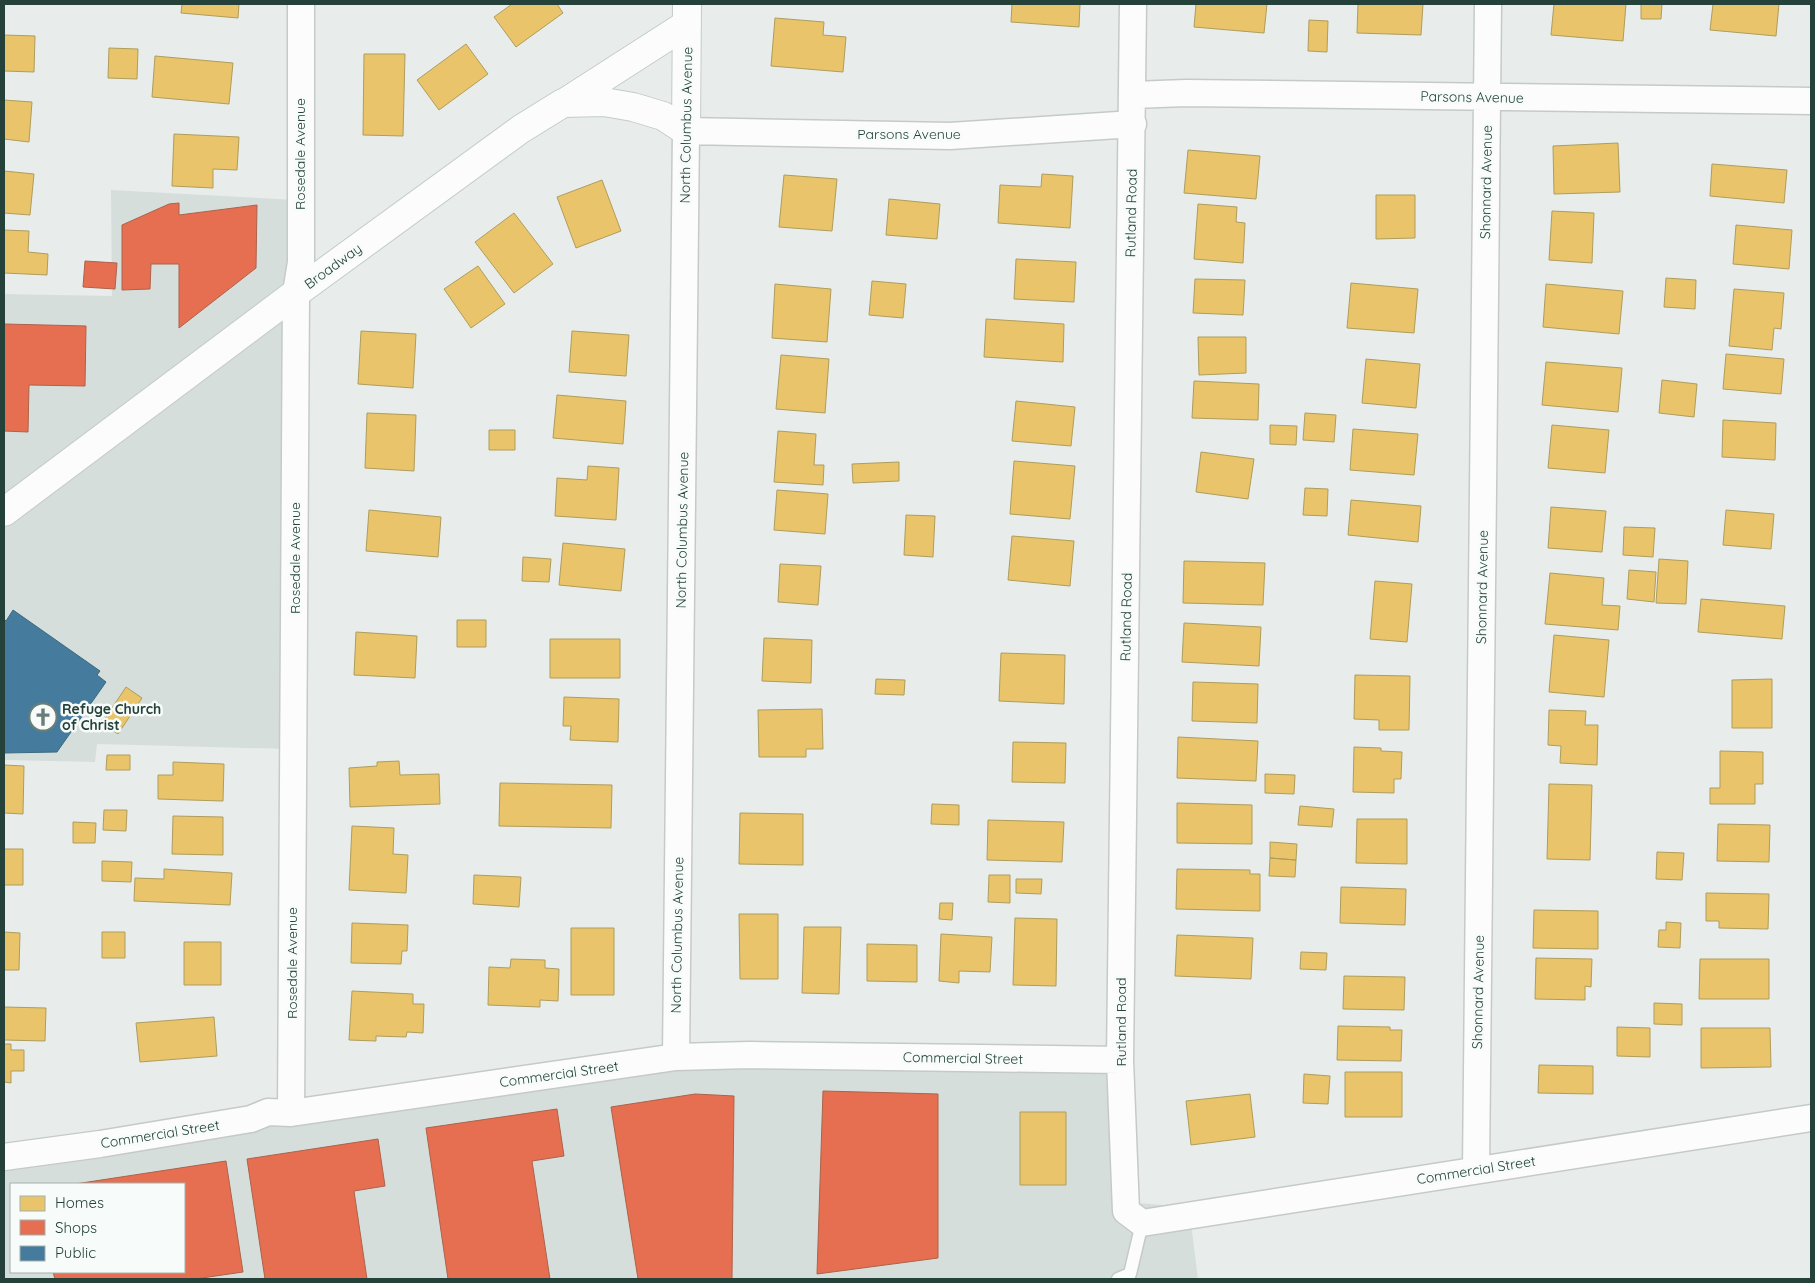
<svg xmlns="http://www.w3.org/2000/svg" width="1815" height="1283" viewBox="0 0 1815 1283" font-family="Quicksand,sans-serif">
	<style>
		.built { fill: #d6dedb; fill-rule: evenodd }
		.homes { fill: #e9c46a; stroke: #ae9d5c }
		.shops { fill: #e76f51; stroke: #ac624a }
		.public { fill: #457b9d; stroke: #3b6a7f }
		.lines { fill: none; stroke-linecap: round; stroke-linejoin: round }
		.lane-casing { stroke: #c5cac8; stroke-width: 15 }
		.street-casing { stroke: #c5cac8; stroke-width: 29 }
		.secondary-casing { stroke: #c3cbc8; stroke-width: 30 }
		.lane { stroke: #fcfcfc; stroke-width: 12 }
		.street { stroke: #fcfcfc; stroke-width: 26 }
		.secondary { stroke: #fcfcfc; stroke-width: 28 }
		.labels { text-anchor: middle; stroke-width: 5; stroke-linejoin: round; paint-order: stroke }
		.street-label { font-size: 14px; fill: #24423a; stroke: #f7fbf9 }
		.poi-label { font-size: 14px; font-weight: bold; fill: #24423a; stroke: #f7fbf9; text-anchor: start }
	</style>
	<rect width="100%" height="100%" fill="#e8edeb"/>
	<!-- built -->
	<path class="built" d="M111,190L297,200L289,749L97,744L95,762L4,760V294L112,296Z
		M668,1055L1122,1063L1138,1203L1189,1207L1198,1279H4V1152ZM11,1184H184V1272H11Z"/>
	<!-- homes -->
	<path class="homes" d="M182,4H239L238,18L181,13Z
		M512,4H557L563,13L516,47L494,17Z
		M1012,4H1080L1079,27L1011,22Z
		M1196,4H1267L1264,33L1194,27Z
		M1358,4H1423L1421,35L1357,33Z
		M1554,4H1626L1623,41L1551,35Z
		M1641,4H1662L1661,19H1641Z
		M1713,4H1779L1776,36L1710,30Z
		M775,18L824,22L823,35L846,37L843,72L771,66Z
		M1309,20L1328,21L1327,52L1308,51Z
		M4,35L35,36L34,72L4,71Z
		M466,44L488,74L439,110L417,80Z
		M109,48L138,49L137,79L108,78Z
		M364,54H405L403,136L363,135Z
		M155,56L233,63L229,104L152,97Z
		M4,100L32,102L29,142L4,139Z
		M174,134L239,137L237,170L213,169V188L172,186Z
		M1618,143L1620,192L1554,194L1553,146Z
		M1188,150L1260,156L1256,199L1184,193Z
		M1712,164L1787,170L1784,203L1710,196Z
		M4,171L34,174L30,215L4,213Z
		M1042,174L1073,176L1070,228L998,223L1000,185L1041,187Z
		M784,175L837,179L832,231L779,227Z
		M602,180L621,231L576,248L557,197Z
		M1376,195H1415V238L1376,239Z
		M889,199L940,204L937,239L886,235Z
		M1198,204L1237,207L1236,222L1245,223L1243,263L1194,259Z
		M1552,211L1594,213L1592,263L1549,260Z
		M514,213L553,264L514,293L475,242Z
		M1736,225L1792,230L1789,269L1733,264Z
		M4,230L29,231L28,252L48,254L47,275L4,273Z
		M1016,259L1076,262L1074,302L1014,299Z
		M478,266L505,304L471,328L444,289Z
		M1666,278L1696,280L1695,309L1664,307Z
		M1195,279L1245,280L1243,315L1193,313Z
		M872,281L906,284L903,318L869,315Z
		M1351,283L1418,289L1414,333L1347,328Z
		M775,284L831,289L827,342L772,338Z
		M1546,284L1623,291L1619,334L1543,327Z
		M1734,289L1784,293L1781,329L1774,328L1772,350L1729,346Z
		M986,319L1064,324L1063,362L984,357Z
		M361,331L416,334L413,388L358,384Z
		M572,331L629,335L626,376L569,372Z
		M1198,337H1246V373L1199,375Z
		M1726,354L1784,359L1781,394L1723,389Z
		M781,355L829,359L825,413L776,409Z
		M1366,359L1420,364L1416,408L1362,403Z
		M1546,362L1622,368L1618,412L1542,405Z
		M1662,380L1697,384L1694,417L1659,413Z
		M1194,381L1259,384L1258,420L1192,418Z
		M557,395L626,401L623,444L553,438Z
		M1016,401L1075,407L1071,446L1012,441Z
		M367,413L416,415L414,471L365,468Z
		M1305,413L1336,415L1334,442L1303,440Z
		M1723,420L1776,423L1775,460L1722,457Z
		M1270,425L1297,426L1296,445L1270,444Z
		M1552,425L1609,430L1605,473L1548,468Z
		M1353,429L1418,434L1414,475L1350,470Z
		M489,430H515V450H489Z
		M778,431L816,434L814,465H824L823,485L774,482Z
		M1201,452L1254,459L1248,499L1196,492Z
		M1014,461L1075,466L1070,519L1010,514Z
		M899,462V481L853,483L852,464Z
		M588,466L619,468L616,520L555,516L557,478L587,480Z
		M1305,488L1328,489L1327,516L1303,515Z
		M777,490L828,494L825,534L774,530Z
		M1351,500L1421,506L1418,542L1348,535Z
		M1551,507L1606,511L1602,552L1548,548Z
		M369,510L441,517L438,557L366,551Z
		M1726,510L1774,514L1771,549L1723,545Z
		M906,515L935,516L933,557L904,555Z
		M1624,527L1655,528L1653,557L1623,555Z
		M1012,536L1074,541L1070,586L1008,580Z
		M563,543L625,549L621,591L559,585Z
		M523,557L551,559L549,582L522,581Z
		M1659,559L1688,561L1686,604L1656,603Z
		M1184,561L1265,563L1263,605L1183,603Z
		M780,564L821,566L818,605L778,602Z
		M1629,570L1656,572L1654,602L1627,599Z
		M1550,573L1604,578L1602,605L1620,606L1618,630L1545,624Z
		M1375,581L1412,584L1407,642L1370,639Z
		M1701,599L1785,606L1782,639L1698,632Z
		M457,620H486V647H457Z
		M1184,623L1261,627L1259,666L1182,662Z
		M356,632L417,636L415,678L354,675Z
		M1554,635L1609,640L1604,697L1549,692Z
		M764,638L812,640L811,683L762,681Z
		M550,639H620V678H550Z
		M1001,653L1065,655L1064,704L999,701Z
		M1355,675L1410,676L1409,730H1379V720L1354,719Z
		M876,679L905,680L904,695L875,694Z
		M1772,679V728H1732V680Z
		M1193,682L1258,684L1257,723L1192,721Z
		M126,687L142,698L118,734L102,723Z
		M564,697L619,699L618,742L570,740L571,726H563Z
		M822,709L823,749H806V757H759L758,710Z
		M1549,710L1586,711L1585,725H1598L1597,765L1560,763L1561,746L1548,745Z
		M1178,737L1258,741L1256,781L1177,778Z
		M1013,742L1066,743L1065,783L1012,782Z
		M1354,747L1381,748V751L1402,752L1401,779H1394V793L1353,792Z
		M1720,751L1763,752V784H1755V804H1710V788H1720Z
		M107,755H130V770H106Z
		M399,761L400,775L439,774L440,804L350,807L349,768L377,766V762Z
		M173,762L224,764L223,801L158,799V775H173Z
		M4,765L24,766L23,814L4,813Z
		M1265,774L1295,775L1294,794L1265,793Z
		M500,783L612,785L611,828L499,826Z
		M1549,784L1592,785L1590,860L1547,859Z
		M1177,803L1252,805V844L1177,843Z
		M932,804L959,805V825L931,824Z
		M1300,806L1334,809L1332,827L1298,825Z
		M104,810H127L126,831L103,830Z
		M740,813L803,814V865L739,864Z
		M173,816L223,817V855L172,854Z
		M1357,819H1407V864L1356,863Z
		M988,820L1064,822L1062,862L987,860Z
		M73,822L96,823L95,843H73Z
		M1718,824L1770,825L1769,862L1717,861Z
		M352,826L394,828L393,854L408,855L406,893L349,890Z
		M1270,842L1297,844L1296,860L1270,858Z
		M4,849H23V885H4Z
		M1657,852L1684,853L1682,880L1656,879Z
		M1270,858L1296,860L1295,877L1269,876Z
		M102,861L132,862L131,882L102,881Z
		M164,869L232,873L230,905L134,901L135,878L164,879Z
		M1177,869L1250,870V874H1260V911L1176,909Z
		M474,875L521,877L519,907L473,904Z
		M989,875H1010V903L988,902Z
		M1016,879H1042L1041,894L1016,893Z
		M1341,887L1406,889L1405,925L1340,923Z
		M1706,893L1769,894L1768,929L1719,928V921H1706Z
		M940,903H953L952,920L939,919Z
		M1534,910L1598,911V949L1533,948Z
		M739,914H778V979H740Z
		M1015,918L1057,919L1056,986L1013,985Z
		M1666,922L1681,923L1680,948L1658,947L1659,930H1666Z
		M352,923L408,925L407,951H402L401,964L351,963Z
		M804,927H841L839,994L802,993Z
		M571,928H614V995H571Z
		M4,932L20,933L19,970H4Z
		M102,932H125V958H102Z
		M941,934L992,937L990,972L959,971V983L939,981Z
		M1177,935L1253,938L1251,979L1175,976Z
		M184,942H221V985H184Z
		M867,944L917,945V982L867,981Z
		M1301,952L1327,953L1326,970L1300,969Z
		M1536,958L1592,959L1591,987L1585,986V1000L1535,999Z
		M511,959L545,960V968L559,969L558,1001L540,1000V1007L488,1005L489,967L510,968Z
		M1700,959H1769V999H1699Z
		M1344,976L1405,977L1404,1010L1343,1009Z
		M352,991L413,994V1004H424L423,1033L407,1032L406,1037L376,1036V1041L349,1040Z
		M1654,1003L1682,1004V1025L1654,1024Z
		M4,1007L46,1008L45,1041L4,1040Z
		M214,1017L217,1056L140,1062L136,1023Z
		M1338,1026L1390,1027V1030H1402L1401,1061L1337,1060Z
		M1617,1027L1650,1028V1057L1617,1056Z
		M1701,1028H1770L1771,1067L1701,1068Z
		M4,1044H11V1050H24V1071H11V1083L4,1082Z
		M1539,1065L1593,1066V1094L1538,1093Z
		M1345,1072H1402V1117H1345Z
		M1304,1074L1330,1076L1328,1104L1303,1103Z
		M1250,1094L1255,1137L1191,1145L1186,1101Z
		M1020,1112H1066V1185H1020Z"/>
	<!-- shops -->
	<path class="shops" d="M179,203V215L257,205L256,268L179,328V264H151L150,289L122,290V225L169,204Z
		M85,261L117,263L115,289L83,287Z
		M4,324L86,326L85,386L29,385L28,432L4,431Z
		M823,1091L938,1094V1258L817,1274Z
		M695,1094L734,1096L732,1279H638L611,1107Z
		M557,1109L564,1156L532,1161L550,1279H448L426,1128Z
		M378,1139L385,1186L354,1191L367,1279H265L247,1159Z
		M226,1161L243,1272L195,1279H55L53,1272H184V1184H75Z"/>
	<!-- public -->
	<path class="public" d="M13,610L100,671L97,675L106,682L57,752L4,753V619L6,621Z"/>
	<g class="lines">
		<!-- lane casing -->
		<g class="lane-casing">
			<path id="lane" d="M1118,1279L1130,1274L1142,1223"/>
		</g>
		<!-- street casing -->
		<g class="street-casing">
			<path id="street" d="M1133,4L1120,1060L1126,1211L1142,1223L1811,1118
				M1133,95L1186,93L1811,101
				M676,1057L686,131L950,136L1133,124
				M291,1113L296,293L301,262V4
				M4,1157L100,1144L251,1119L268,1112L291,1113L676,1057L749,1055L1120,1060
				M1476,1170L1488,4"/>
		</g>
		<!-- secondary casing -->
		<g class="secondary-casing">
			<path id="secondary" d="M564,103L687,24
				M686,131L687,4
				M4,512L296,293L521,129L563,103L604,102L633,107L663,116L686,131"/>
		</g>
		<!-- lane -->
		<use href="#lane" class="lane"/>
		<!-- street -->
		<use href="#street" class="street"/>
		<!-- secondary -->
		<use href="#secondary" class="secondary"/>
	</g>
	<!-- icons -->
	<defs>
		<g id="church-ring" transform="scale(1.4375)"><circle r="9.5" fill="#f7fbf9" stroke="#697e78" stroke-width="1.5"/><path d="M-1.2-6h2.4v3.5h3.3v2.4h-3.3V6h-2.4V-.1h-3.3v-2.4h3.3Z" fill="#697e78"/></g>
	</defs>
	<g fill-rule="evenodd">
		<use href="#church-ring" x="43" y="717"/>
	</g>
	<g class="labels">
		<!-- street labels -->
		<g class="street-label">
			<text transform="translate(1472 97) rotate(1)" y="5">Parsons Avenue</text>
			<text transform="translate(686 125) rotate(-89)" y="5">North Columbus Avenue</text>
			<text x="909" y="139">Parsons Avenue</text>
			<text transform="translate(300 154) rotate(-90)" y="5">Rosedale Avenue</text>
			<text transform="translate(1486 182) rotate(-89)" y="5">Shonnard Avenue</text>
			<text transform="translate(1131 213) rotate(-89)" y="5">Rutland Road</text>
			<text transform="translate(333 266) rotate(-36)" y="5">Broadway</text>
			<text transform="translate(682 530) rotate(-89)" y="5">North Columbus Avenue</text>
			<text transform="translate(295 558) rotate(-90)" y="5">Rosedale Avenue</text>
			<text transform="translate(1482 587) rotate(-89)" y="5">Shonnard Avenue</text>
			<text transform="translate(1126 617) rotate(-89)" y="5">Rutland Road</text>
			<text transform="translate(677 935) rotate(-89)" y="5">North Columbus Avenue</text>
			<text transform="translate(292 963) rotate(-90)" y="5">Rosedale Avenue</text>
			<text transform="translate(1478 992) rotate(-89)" y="5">Shonnard Avenue</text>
			<text transform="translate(1121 1022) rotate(-90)" y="5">Rutland Road</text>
			<text transform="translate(963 1058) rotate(1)" y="5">Commercial Street</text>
			<text transform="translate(559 1074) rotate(-8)" y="5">Commercial Street</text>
			<text transform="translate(160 1134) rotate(-9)" y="5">Commercial Street</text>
			<text transform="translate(1476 1170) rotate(-9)" y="5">Commercial Street</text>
		</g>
		<!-- poi labels -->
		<g class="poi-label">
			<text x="62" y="714">Refuge Church<tspan x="62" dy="16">of Christ</tspan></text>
		</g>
	</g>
	<!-- border -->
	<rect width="1815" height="1283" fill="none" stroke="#24423a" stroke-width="10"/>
	<!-- legend -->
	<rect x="10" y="1183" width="175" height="90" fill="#f7fbf9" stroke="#a3b1ad"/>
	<rect x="20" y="1196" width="25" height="15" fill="#e9c46a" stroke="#a3b1ad"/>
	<text x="55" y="1208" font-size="15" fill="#24423a">Homes</text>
	<rect x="20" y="1220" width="25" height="15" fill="#e76f51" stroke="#a3b1ad"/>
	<text x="55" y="1233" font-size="15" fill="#24423a">Shops</text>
	<rect x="20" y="1246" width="25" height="15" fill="#457b9d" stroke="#a3b1ad"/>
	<text x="55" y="1258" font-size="15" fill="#24423a">Public</text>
</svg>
